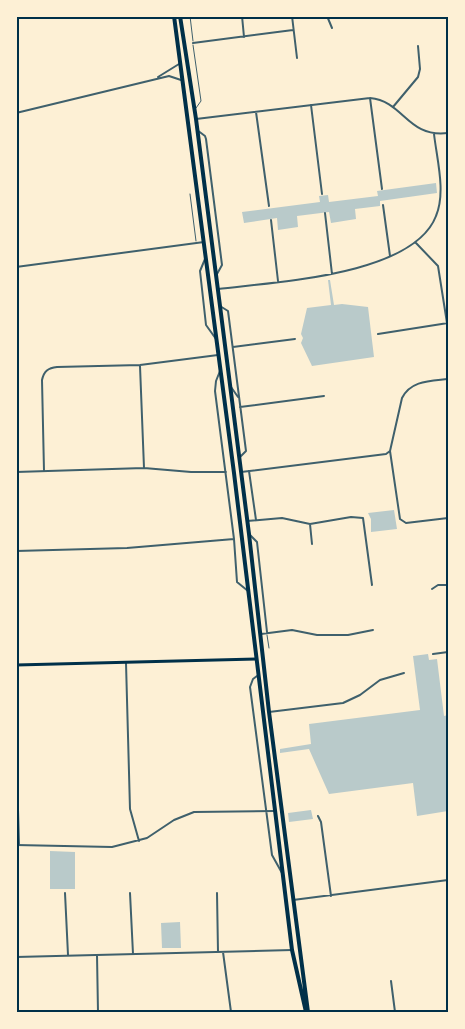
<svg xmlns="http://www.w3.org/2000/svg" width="465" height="1029" viewBox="0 0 465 1029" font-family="'Work Sans',sans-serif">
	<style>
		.green { fill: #b9caca }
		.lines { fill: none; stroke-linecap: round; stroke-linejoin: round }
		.service { stroke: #3f606c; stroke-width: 1 }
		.minor { stroke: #3f606c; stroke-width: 2 }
		.secondary { stroke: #003049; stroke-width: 3 }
		.primary { stroke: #003049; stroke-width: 4 }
		.neatline { fill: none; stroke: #003049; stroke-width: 2 }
	</style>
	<rect width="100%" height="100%" fill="#fdf0d5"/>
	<!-- green -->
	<path class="green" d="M436,183L437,193L380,201V206L355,209L356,219L331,223L329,212L297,216L298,227L278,230L277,218L244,223L242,212L320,202L319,196L328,195L329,202L378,196L377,191Z
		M328,280H330L334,305L342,304L368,307L374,357L312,366L301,343L303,338L301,334L307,308L331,305Z
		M394,510L397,529L371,532V519L368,513Z
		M428,654L429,660L437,659L444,716L448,715V811L417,816L413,783L329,794L309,749L280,753V749L311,744L309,724L420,710L413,656Z
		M311,810L313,819L289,822L288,813Z
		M50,851L75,852V889H50Z
		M180,922L181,948H162L161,923Z"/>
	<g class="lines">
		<!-- service -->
		<path class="service" d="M190,16L193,41
			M193,45L201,101L196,108
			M190,194L196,241
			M267,635L269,648"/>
		<!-- minor -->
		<path class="minor" d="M242,16L244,37
			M292,16L297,58
			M327,16L332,28
			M193,43L293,30
			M158,77L179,64
			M370,98L382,189
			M311,105L322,194
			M393,107L418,77L420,69L418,46
			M256,112L269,206
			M16,113L169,76L181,80
			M196,119L370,98C404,101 407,138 448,133
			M197,130L205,136L206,139L222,265L217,274
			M383,205L390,256
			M325,213L332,274
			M271,220L278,281
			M416,243L438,266L447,323
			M205,259L200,271L206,325L216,339
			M16,267L204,242
			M218,289C273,282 413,276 436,216C446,192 437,160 434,134
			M220,306L228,311L246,451L240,457
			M378,334L448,323
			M233,347L295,339
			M140,366L144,468
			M220,371L216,381L215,391L234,539L237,582L248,591
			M231,387L238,397
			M240,407L324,396
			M390,451L400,519L406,523L448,518
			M44,471L42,380C44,371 48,368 57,367L140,365L218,355
			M249,471L256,520
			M16,472L144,468L191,472H226
			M241,472L386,454L390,451L402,398C411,380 431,381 448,379
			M247,521L282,518L310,524L351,517L363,518L372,585
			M310,524L312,544
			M249,534L257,542L267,632
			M16,551L127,548L234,539
			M432,589L438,585H448
			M261,634L292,630L317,635H348L373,630
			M433,654L448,652
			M126,663L130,809L139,841
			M257,676L253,679L250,687L272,855L282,873
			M269,712L343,703L360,695L380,680L404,673
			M16,738L19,845
			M318,816L321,822L331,896
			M16,845L112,847L147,838L174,820L194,812L274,811
			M65,893L68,955
			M130,893L133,954
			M217,893L218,952
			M293,900L448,880
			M223,952L231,1012
			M97,955L98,1012
			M16,957L292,950
			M391,981L395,1012"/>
		<!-- secondary -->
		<path class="secondary" d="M16,665L256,659"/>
		<!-- primary -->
		<path class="primary" d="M174,16L234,473L292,950L306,1012
			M180,16L196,119L220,306L249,534L269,712L308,1012"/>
	</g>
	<!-- border -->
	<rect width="465" height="1029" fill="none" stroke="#fdf0d5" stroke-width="36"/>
	<rect x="18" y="18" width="429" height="993" class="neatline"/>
</svg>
